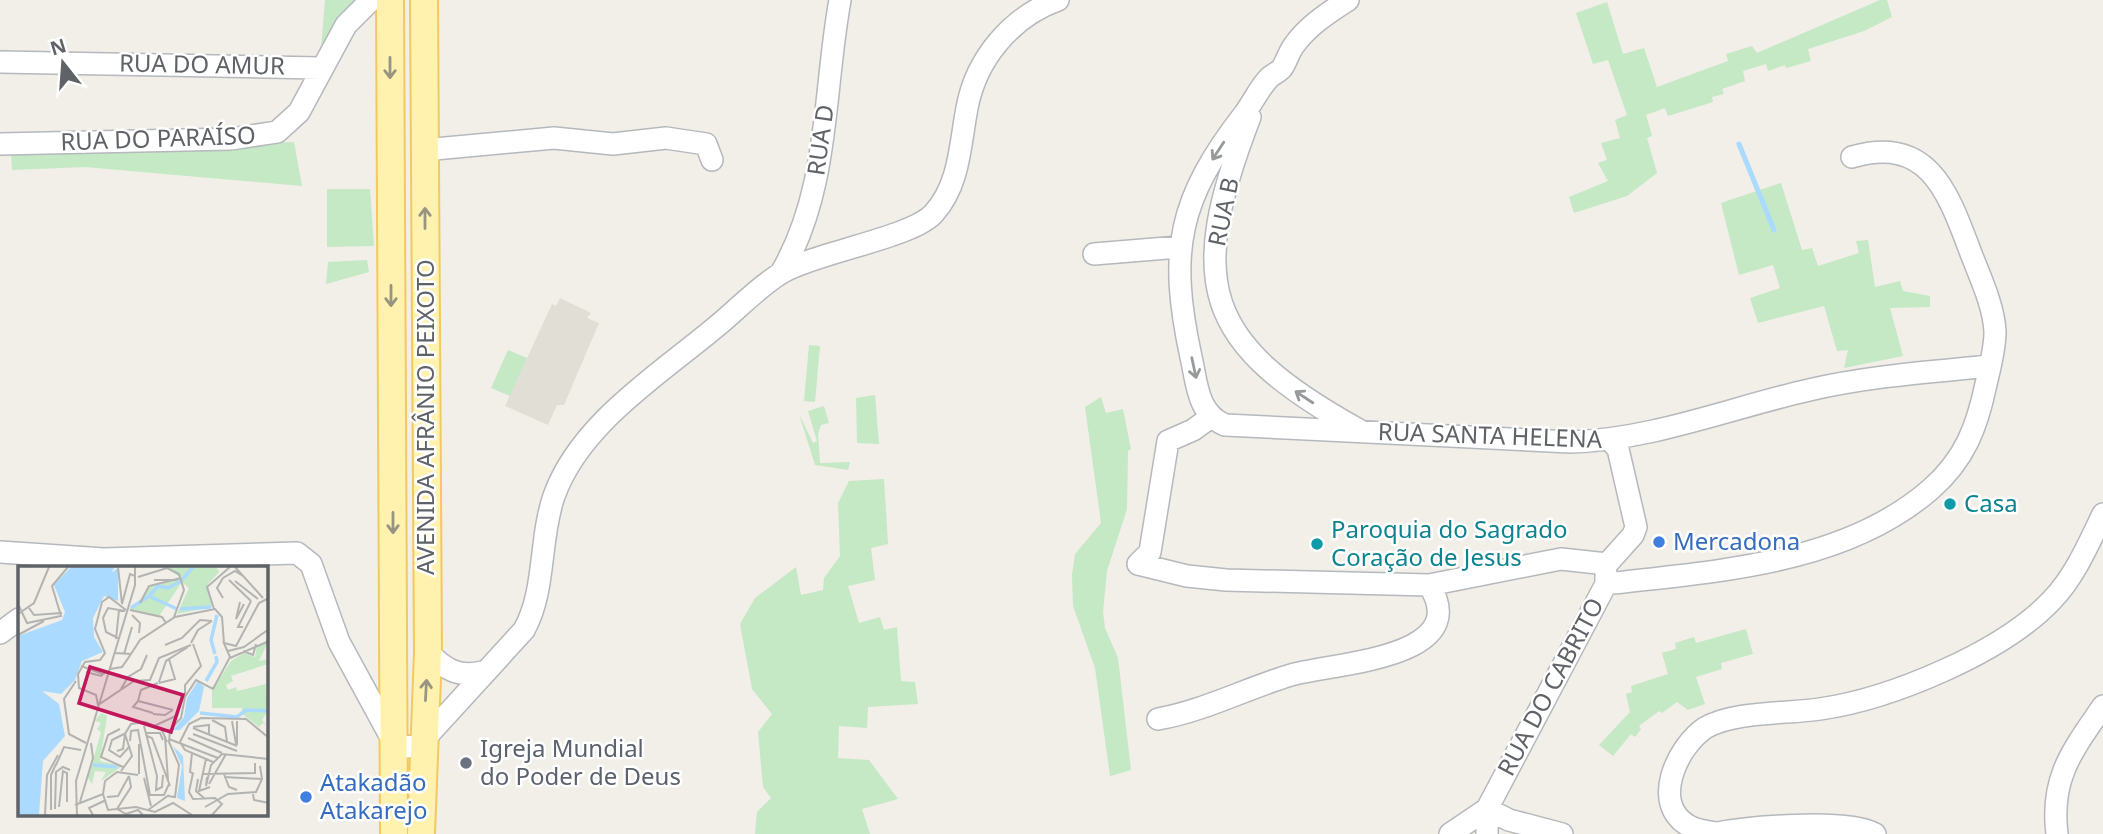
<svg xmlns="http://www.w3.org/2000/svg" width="2103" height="834" viewBox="0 0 2103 834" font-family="'Noto Sans',sans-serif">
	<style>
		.education { fill: #e1ded6 }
		.green { fill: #c5e8c5 }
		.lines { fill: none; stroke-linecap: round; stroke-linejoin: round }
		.stream { stroke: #aadaff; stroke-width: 5 }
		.minor-casing { stroke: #b5b8bc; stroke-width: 24 }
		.major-casing { stroke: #f2c960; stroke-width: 30 }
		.minor { stroke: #fff; stroke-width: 21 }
		.major { stroke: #fff2af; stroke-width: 26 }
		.oneway { stroke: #979581 }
		.oneway2 { stroke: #979a9d }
		.culture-dot { fill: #0f9aa8; stroke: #fff; stroke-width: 2.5 }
		.shop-dot { fill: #3f7fe0; stroke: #fff; stroke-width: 2.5 }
		.worship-dot { fill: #6b7280; stroke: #fff; stroke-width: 2.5 }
		.labels { text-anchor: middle; stroke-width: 5; stroke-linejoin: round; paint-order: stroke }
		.street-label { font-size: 24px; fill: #5f6368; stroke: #fff }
		.culture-label { font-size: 24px; fill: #0d838f; stroke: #fff; text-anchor: start }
		.shop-label { font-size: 24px; fill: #366cbe; stroke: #fff; text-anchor: start }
		.worship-label { font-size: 24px; fill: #5b616d; stroke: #fff; text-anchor: start }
		.inset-river { fill: none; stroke: #aadaff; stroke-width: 3.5 }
		.inset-road { fill: none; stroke: #b3b3b1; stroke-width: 2 }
		.view { fill: #c2185b; fill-opacity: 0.15; stroke: #c2185b; stroke-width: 3.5 }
		.inset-edge { fill: none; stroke: #5f6368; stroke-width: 3.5 }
	</style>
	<rect width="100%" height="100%" fill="#f1efe8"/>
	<!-- education -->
	<path class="education" d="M560,298L591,313L587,318L599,323L564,405H557L548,425L505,406L552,304L556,306Z"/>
	<!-- green -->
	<path class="green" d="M325,0H355L336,57L321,48Z
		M1880,0H1887L1892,17L1864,31L1808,49L1811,61L1786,68L1785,65L1768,71L1766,64L1743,71L1745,81L1722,89L1724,94L1712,97L1713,102L1668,116L1665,108L1646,115L1652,136L1647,138L1657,173L1627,196L1574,213L1569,197L1608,181L1598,163L1607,160L1601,143L1620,138L1615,120L1627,115L1608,60L1593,64L1576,13L1607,2L1623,54L1644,48L1657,87L1728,61L1726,54L1752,46L1757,53Z
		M294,142L302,186L85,167L12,170L11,152Z
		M1781,183L1802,250L1812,248L1818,266L1859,253L1856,241L1868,240L1875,287L1900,281L1903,291L1930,296V307L1890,308L1903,356L1844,368L1848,350L1837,351L1824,306L1758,323L1750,298L1780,288L1773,265L1739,275L1721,203Z
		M327,189H370L374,246L327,247Z
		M367,260L369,272L326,284L328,262Z
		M809,345L820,346L815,402L804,401Z
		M508,350L527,358L510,396L491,388Z
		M875,395L879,444L857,443L856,398Z
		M1101,397L1106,413L1123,409L1131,449L1128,451L1127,509L1107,571L1103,612L1105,628L1118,658L1131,770L1110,776L1095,668L1073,606L1072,575L1075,554L1101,523L1085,407Z
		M824,406L829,423L821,425L818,434L820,463L850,462L848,470L815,465L799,414L813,443L817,441L808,411Z
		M884,479L888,544L871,548L875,580L848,586L859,623L880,617L884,630L897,627L901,681L915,682L918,704L868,707L867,728L839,726L838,758L869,760L898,799L862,809L870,834H755L757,812L771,798L763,787L758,732L772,714L752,689L740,624L755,598L796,567L801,595L823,590L824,578L840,556L838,503L849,481Z
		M1746,629L1753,654L1721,663L1722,669L1696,677L1705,704L1688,710L1677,702L1662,713L1659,711L1639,726L1641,729L1635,737L1631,734L1613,756L1599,745L1630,712L1626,694L1632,692L1631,686L1668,674L1662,653L1676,649L1675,643L1694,637L1696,643Z"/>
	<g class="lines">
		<!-- stream -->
		<path class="stream" d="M1739,144L1774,230"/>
		<!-- minor casing -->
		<g class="minor-casing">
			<path id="minor" d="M1348,0C1329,12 1308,26 1295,44C1289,51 1287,61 1282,68C1279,72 1273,74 1269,78C1260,87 1253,102 1245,113C1178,199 1168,251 1191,357C1197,383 1197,413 1225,425L1570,442C1651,440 1730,408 1809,390C1869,376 1930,372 1990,366
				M0,62L320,68
				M1250,117C1186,283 1202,343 1359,430
				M0,144L231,139L277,132L299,112L346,25L371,0
				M424,150L554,138L613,144L666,138L706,144L712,160
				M1094,254L1179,247
				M781,273C830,189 823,93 840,0
				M1211,417L1193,430L1168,441L1150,552L1138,564L1187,576L1226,580L1429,585L1561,559L1607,564
				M0,552L104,559L297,553L311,564L339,642L394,743L406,747L419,745L524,630C546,591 539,539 554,496C580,423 660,374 717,326C738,309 759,286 783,272C818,252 914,237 934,213C960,184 960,144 967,108C976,59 1011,17 1058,0
				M1607,564L1633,535L1636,527L1618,449L1611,441
				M1606,584C1715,571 1844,565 1931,489C1965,459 1977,427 1986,384C1990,367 1995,349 1995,332C1994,307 1981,279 1972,256C1949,196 1931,134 1852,157
				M0,633L19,619
				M428,652C444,669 459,678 482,672
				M1158,719C1204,711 1247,688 1291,675C1332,663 1476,659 1429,585
				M1715,833C1706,831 1697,831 1689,826C1650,804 1677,747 1705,728C1733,711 1787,714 1820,709C1890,699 2002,653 2052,600C2075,576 2089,543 2103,514
				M1450,834L1487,809L1509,820L1562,834
				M1487,834V809L1606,584V573
				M1712,834C1746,827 1846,818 1875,834
				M2057,834C2050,777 2073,750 2103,706"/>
		</g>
		<!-- major casing -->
		<g class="major-casing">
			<path id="major" d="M390,0L394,834
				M421,834L428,652L424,0"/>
		</g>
		<!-- minor -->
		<use href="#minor" class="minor"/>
		<!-- major -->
		<use href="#major" class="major"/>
	</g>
	<!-- one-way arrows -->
	<defs><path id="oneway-shaft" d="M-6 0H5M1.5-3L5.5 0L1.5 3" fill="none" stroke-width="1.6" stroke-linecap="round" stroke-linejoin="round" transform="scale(1.75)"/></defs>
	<g class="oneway">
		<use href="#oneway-shaft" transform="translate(390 68) rotate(90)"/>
		<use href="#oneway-shaft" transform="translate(425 218) rotate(-90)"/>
		<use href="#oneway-shaft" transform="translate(391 296) rotate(90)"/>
		<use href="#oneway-shaft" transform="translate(393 523) rotate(90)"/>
		<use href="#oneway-shaft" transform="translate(426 690) rotate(-87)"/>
	</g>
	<g class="oneway2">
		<use href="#oneway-shaft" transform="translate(1218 151) rotate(123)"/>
		<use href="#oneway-shaft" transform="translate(1194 368) rotate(78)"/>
		<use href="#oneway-shaft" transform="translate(1304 397) rotate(-147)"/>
	</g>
	<!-- markers -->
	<g class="culture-dot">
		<circle cx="1950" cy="504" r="7"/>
		<circle cx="1317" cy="544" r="7"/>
	</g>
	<g class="shop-dot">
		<circle cx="1659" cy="542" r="7"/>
		<circle cx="306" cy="797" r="7"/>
	</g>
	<circle class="worship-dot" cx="466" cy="763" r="7"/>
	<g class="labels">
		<!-- street labels -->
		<g class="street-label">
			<text transform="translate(202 65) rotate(1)" y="8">RUA DO AMUR</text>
			<text transform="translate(158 139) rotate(-2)" y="8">RUA DO PARAÍSO</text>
			<text transform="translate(821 140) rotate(-82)" y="8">RUA D</text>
			<text transform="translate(1224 212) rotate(-78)" y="8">RUA B</text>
			<text transform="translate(426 417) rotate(-90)" y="8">AVENIDA AFRÂNIO PEIXOTO</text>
			<text transform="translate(1490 436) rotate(2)" y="8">RUA SANTA HELENA</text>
			<text transform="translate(1551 687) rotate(-62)" y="8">RUA DO CABRITO</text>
		</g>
		<!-- culture labels -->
		<g class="culture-label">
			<text x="1964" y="512">Casa</text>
			<text x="1331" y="538">Paroquia do Sagrado<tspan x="1331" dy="28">Coração de Jesus</tspan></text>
		</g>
		<!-- shop labels -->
		<g class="shop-label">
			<text x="1673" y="550">Mercadona</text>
			<text x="320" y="791">Atakadão<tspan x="320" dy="28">Atakarejo</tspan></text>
		</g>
		<!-- worship labels -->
		<g class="worship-label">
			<text x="480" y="757">Igreja Mundial<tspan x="480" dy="28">do Poder de Deus</tspan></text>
		</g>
	</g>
	<!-- overview -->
	<g transform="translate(18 566)">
		<rect width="250" height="250" fill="#f1efe8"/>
		<path d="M147,1H198L201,6L190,18L194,41L159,48L171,22L164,16L141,50L110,43L119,40L131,20L163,12ZM250,76L241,95L250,93V98L213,110L215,115L208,119L210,124L218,121L219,125L248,118L250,145L244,154L250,162L245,157L241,161L223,147L224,142H194V125L213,95L226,87L237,91L239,79ZM83,147L89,150L82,195L104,200L83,215L88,206L77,205L74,218L70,212L83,166L79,163L83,157L77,155Z" fill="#c5e8c5"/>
		<path d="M53,1H97L93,7L100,2V35L86,30L75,52L76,71L85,86L64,95L57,114L43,128L24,125L41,138L47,170L25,195L21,249H0V70L44,54L47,46L36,19ZM180,115L186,121L181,145L162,164H155L166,151L169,132ZM155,180L165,190L167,235L159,232L164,200Z" fill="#aadaff"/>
		<path class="inset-river" d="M131,30L140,20L150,22L163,15L175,1M113,42L131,30L159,43M162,43L193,41M197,88L193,74L199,49M188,115L199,96L198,90M182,147L219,151L228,144L251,145M75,199L99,201"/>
		<path class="inset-road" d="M100,1L104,38L112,8L117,10M217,1L245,32M120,11L149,2L161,8L166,24L156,51M136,14H159M211,14L233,35M217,15L240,33M205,32L199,22L205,12L217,5L225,10M222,36L218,53L226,38M122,37L131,20L163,12M1,40L9,57L43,50L34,20L50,1M11,42L16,49L44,47M196,43L189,21L212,1M108,44L91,31L84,36L77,63L87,87L82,94L67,96L60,108L61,122L78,129L80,139L116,115L132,114L141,92L173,79M112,44L144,51L148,57M0,48L16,37L31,1M114,49L122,57L121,67M225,61H220L233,35M0,69L26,55M100,72L88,66L85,52L90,42L107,45M98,73L101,44M173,77L180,64L194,55M147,79L164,72L182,54L194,55M210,85L226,81L251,63M225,85L235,89L238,78M97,87L113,88L122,74L157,51L197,43L204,51L206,77L218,80L241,37L251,32M106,88L114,61M212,92L251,75M63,100L85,108M92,103L104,101L113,88M68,106L83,110L89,105M58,115L46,133L51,168L68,177M141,116L148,95L170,81M141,117L157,113L151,93M103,123L110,111L123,103L129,89M167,128V119L183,100L175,78M120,135L123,124L140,117M135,147L115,141L120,135L155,144M135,148L147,149L155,144M194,154L207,161L209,176M214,155L218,178M219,155V179M126,160L139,210L138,224L144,221L145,209M136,160L160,149M175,161L191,159V169M175,162L219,180M102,163L90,169L83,191L105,201M108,167L94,174L91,184L102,191L112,180M128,167H142L145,174M175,168L219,185M129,170L134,172L152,220M147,170L150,214M170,172L204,187M151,173L200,192M112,175L113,165L120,164L132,229H146L151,218M162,176L171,158L183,152L228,153L251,172M162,176L167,184L195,196M99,185L105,183L107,168M174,187L172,206L176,208M188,193L181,225L192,221M38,199L46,181L63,184M103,205L114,190L107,168L113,158L127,156L143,162L149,176M175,207L171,226L175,233L197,232L204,238L194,249M121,208V178M184,208L237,207V197M206,208L211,221L219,224M111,210L113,221L99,243L108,248L120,244L125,249M189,211L188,220L193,199L204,188L251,193M206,211L244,213M126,212L133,240M180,213L178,225L187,233M191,218L208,188M85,228L87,215L99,206L120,209M235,228L236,234L251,237M150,230L157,231L161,199L151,176L152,164L163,152L167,131L178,114L195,123L212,91L205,75M89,231L100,230L111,210M62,236L75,192L73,177M57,239L85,228L90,244L118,241L137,246L155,237L174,249M41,241L45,205L49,207V236M187,241L210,228L238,226L244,213L242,200M37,243L38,206L45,201L52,204M33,244V209L38,198M130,244L151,229M27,249L29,209L40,189M59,249L58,215L117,19V1M75,249L71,242L88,234"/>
		<path class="view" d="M72,101L165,129L153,166L61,137Z"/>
		<rect width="250" height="250" class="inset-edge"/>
	</g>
	<!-- north arrow -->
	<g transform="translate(63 63) rotate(343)" stroke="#ffffff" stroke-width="5" paint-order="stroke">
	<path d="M0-5L12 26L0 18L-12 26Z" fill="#5f6368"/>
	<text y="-10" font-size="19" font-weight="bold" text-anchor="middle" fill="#5f6368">N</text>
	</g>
</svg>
